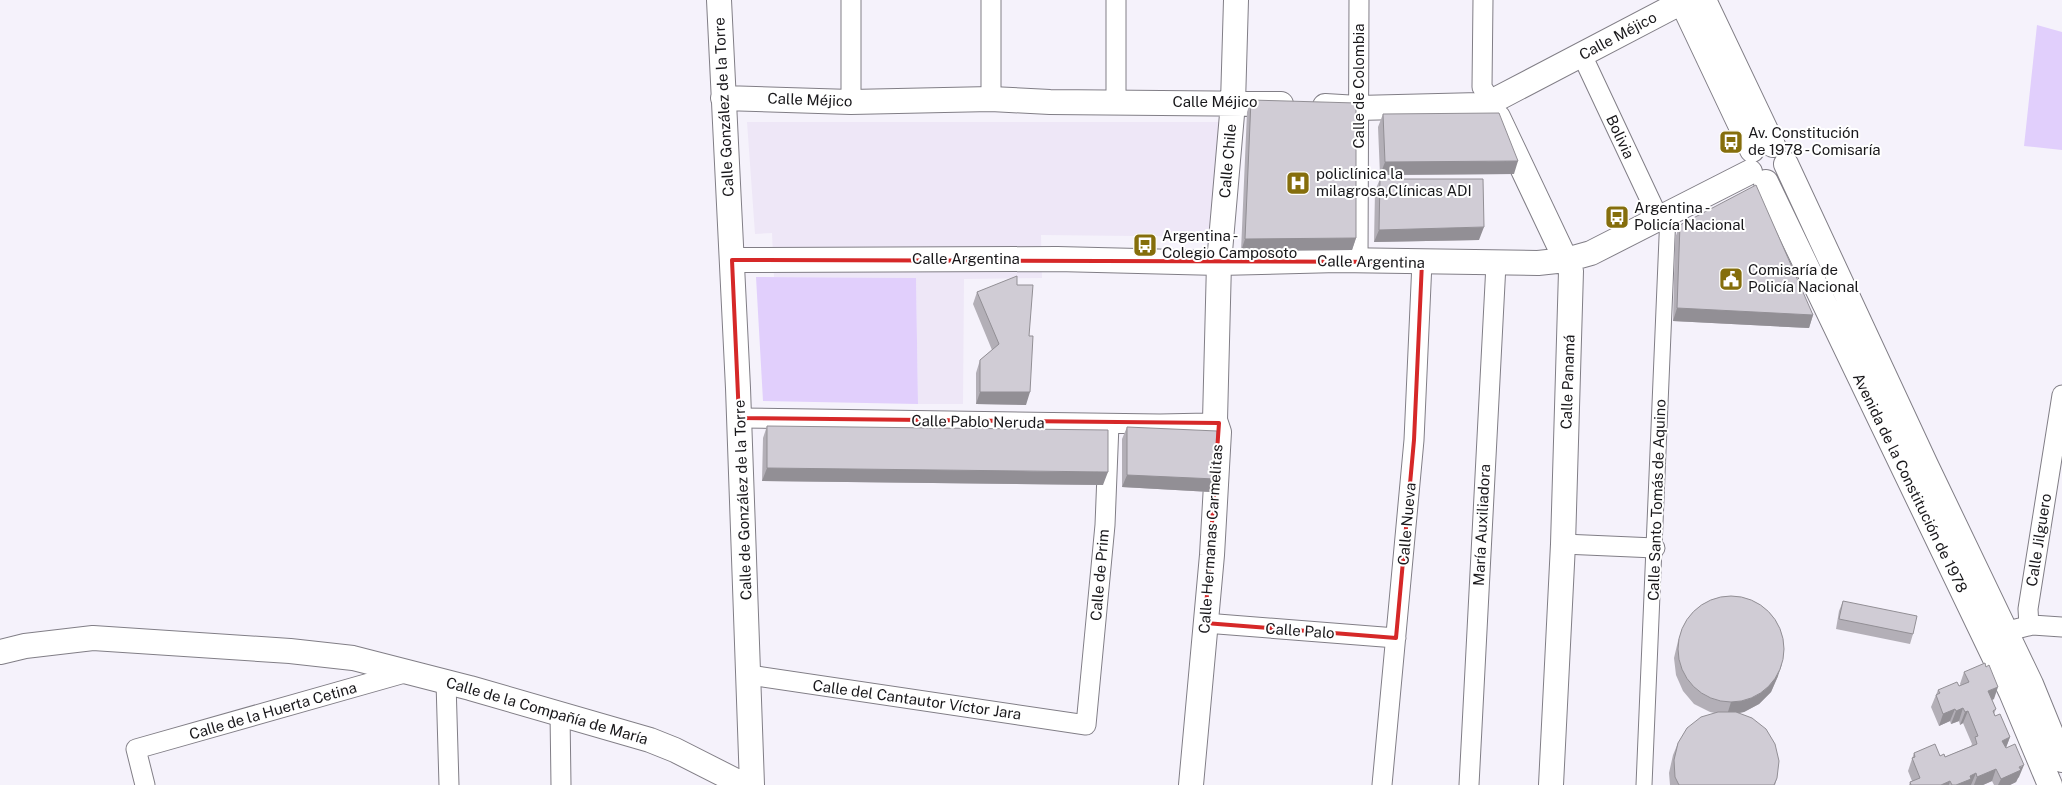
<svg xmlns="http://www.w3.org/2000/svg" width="2062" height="785" viewBox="0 0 2062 785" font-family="'Public Sans',sans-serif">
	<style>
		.built { fill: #eee7f7 }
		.green { fill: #e1cffc }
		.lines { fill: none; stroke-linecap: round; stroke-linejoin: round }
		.pedestrian-casing { stroke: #817e86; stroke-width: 17 }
		.minor-casing { stroke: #817e86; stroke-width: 21 }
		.tertiary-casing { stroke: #817e86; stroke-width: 26 }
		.pedestrian { stroke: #fff; stroke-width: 15 }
		.minor { stroke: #fff; stroke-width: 19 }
		.tertiary { stroke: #fff; stroke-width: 24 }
		.wall { fill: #b3afb7 }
		.shaded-wall { fill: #928f95 }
		.building { fill: #d0ccd5; stroke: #928f95 }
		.marked { fill: none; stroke: #d62828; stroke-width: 4; stroke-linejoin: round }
		.labels { text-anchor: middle; stroke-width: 4; stroke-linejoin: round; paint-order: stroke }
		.street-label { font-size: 15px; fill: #19181b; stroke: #fff }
		.poi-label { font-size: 15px; fill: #19181b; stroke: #fff; text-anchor: start }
	</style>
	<rect width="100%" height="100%" fill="#f5f2fb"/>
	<!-- built -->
	<path class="built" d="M747,122H1227L1228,237L1041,235L1042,278L964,279L963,404H918L916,278L774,277L772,233L755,234Z"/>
	<!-- green -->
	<path class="green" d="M2037,25L2062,32V150L2024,146Z
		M756,277L916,278L918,404L763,401Z"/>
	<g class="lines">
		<!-- pedestrian casing -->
		<g class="pedestrian-casing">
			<path id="pedestrian" d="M1644,785L1668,214"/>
		</g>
		<!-- minor casing -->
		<g class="minor-casing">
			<path id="minor" d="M1483,0L1482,87L1491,102
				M1582,55L1659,219
				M991,99V0
				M851,102V0
				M1116,102V0
				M1358,261L1359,0
				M739,418L1160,424L1208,423L1215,420
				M1563,544L1655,548
				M1205,623L1396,638
				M2029,626L2028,609L2062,395
				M2016,629L2032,625L2062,627
				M749,675L1086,725L1105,525L1109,424
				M446,682L449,785
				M560,713L561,785
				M145,785L136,749L408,672
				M1382,785L1414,440L1422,262
				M1469,785L1496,264"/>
		</g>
		<!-- tertiary casing -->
		<g class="tertiary-casing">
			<path id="tertiary" d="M719,0L738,388L752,785
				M1681,0L1752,150
				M1704,0L1773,145
				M723,98L851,102L991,99L1050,102L1281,104
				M1325,106L1358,108L1479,105L1491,102L1682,2
				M1498,117L1571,271L1563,544L1551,785
				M1786,164L1926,465L2031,684L2062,760
				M1766,182L2011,692L2050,785
				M732,260L1057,259L1219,263L1338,260L1538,263L1566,260L1591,253L1750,172
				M0,652L25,646L93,638L290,651L353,658L470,688L650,740L675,750L744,785
				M1191,785L1212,555L1219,432L1215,420L1219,263L1233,103L1236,0"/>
		</g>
		<!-- pedestrian -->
		<use href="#pedestrian" class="pedestrian"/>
		<!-- minor -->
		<use href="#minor" class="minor"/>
		<!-- tertiary -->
		<use href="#tertiary" class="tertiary"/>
	</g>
	<!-- wall -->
	<path class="wall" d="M1251,100L1356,238L1352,250L1241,251L1247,112Z
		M1383,114L1514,174L1380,175L1378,127Z
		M1380,179L1479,240L1374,242L1375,191Z
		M1680,225L1813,315L1809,328L1673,321L1675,238Z
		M1017,285L1029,336L1026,405L976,404V373L980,360L992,350L973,304L977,292Z
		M767,426L1103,485L762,481L763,438Z
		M1127,427L1215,479L1211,492L1122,487V439Z
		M1843,601L1913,634L1910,644L1836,629L1839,611Z
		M1683,628L1778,676L1771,692L1759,704L1744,712L1739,713L1777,778L1775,785H1670L1669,773L1673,755L1678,743L1715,713L1710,712L1694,704L1683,691L1676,675L1674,658L1678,641Z
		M1964,672L1994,699L1992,700L1996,709L1994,714L2010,737L2006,748L2019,777L2018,778L2016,782L2010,785H1994L1992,781L1983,785H1909L1910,782L1912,781L1908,771L1914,753L1945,757L1971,746L1972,744L1963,723L1960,725L1959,721L1951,724L1950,721L1939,726L1931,707L1938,690L1961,686L1960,684Z"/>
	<!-- shaded-wall -->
	<path class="shaded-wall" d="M1518,161L1514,174L1380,175L1385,162Z
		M1484,227L1479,240L1374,242L1379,230Z
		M1356,238L1352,250L1241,251L1245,239Z
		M1677,308L1813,315L1809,328L1673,321Z
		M980,392H1030L1026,405L976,404Z
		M767,468L1108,472L1103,485L762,481Z
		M1127,475L1215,479L1211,492L1122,487Z
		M1782,664L1778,676L1771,692L1759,704L1744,712L1727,715L1731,702Z
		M1998,687L1994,699L1984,703L1988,691Z
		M1963,708L1959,721L1951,724L1956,711Z
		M1955,709L1950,721L1939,726L1943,714Z
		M1968,711L1963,723L1960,725L1965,712Z
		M2010,737L2005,750L2002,741Z
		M2024,765L2019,777L2018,778L2016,782L2010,785H1998L2001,779Z
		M1996,769L1992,781L1983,785H1974L1977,777Z
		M1976,773L1971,785H1956L1970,776Z
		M1950,781L1949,785H1941Z"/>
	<!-- building -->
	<path class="building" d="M1251,100L1356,103V238L1245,239Z
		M1499,113L1518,161L1385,162L1383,114Z
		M1380,179H1483L1484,227L1379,230Z
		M1756,185L1813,315L1677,308L1680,225Z
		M1017,276V285H1033L1029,336H1033L1030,392H980V360L999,344L977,292Z
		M767,426L1108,430V472L767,468Z
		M1127,427L1217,431L1215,479L1127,475Z
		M1678 649a53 53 0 1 1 106 0a53 53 0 1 1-106 0Z
		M1843,601L1917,616L1913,634L1839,619Z
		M1985,663L1986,667L1989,665L1998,687L1988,691L1996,709L1993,711L1995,716L2000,714L2010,737L2002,741L2006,748L2015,744L2024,765L2019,767L2021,770L2001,779L1996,769L1977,777L1976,773L1970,776L1971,779L1956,785H1952L1950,781L1941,785H1911L1910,782L1920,778L1912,758L1915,757L1914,753L1935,744L1940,756L1944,754L1945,757L1977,744L1975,737L1978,736L1968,711L1965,712L1963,708L1956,711L1955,709L1943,714L1936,695L1940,693L1938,690L1957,682L1959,686L1969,682L1964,672Z
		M1718,712H1736L1752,718L1766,729L1775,744L1779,761L1777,778L1774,785H1679L1675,777L1674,760L1678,743L1687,728L1701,717Z"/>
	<!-- marked area -->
	<path class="marked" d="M732,260L1422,262L1414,440L1396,638L1205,623L1219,423L739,418Z"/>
	<!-- icons -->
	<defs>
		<g id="bus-square" transform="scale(1.25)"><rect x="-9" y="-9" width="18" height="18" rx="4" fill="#856e0c" stroke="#fff"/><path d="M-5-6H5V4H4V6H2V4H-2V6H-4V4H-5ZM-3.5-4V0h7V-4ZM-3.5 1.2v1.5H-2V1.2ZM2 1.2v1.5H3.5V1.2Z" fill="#fff"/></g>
		<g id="hospital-square" transform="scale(1.25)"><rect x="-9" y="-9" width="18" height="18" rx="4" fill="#856e0c" stroke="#fff"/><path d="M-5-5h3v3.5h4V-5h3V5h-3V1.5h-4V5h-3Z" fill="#fff"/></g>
		<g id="civic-square" transform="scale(1.25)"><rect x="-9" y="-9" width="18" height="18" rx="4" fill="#856e0c" stroke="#fff"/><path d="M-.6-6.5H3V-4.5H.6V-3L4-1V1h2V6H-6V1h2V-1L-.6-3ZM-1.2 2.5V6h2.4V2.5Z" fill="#fff"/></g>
	</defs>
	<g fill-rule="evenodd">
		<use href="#bus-square" x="1731" y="142"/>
		<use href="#hospital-square" x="1298" y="183"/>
		<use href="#bus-square" x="1617" y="217"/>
		<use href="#bus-square" x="1145" y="245"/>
		<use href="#civic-square" x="1731" y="279"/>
	</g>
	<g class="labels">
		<!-- street labels -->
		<g class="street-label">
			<text transform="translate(1618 36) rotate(-28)" y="5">Calle Méjico</text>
			<text transform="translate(1359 86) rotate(-90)" y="5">Calle de Colombia</text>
			<text transform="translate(810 100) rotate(2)" y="5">Calle Méjico</text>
			<text x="1215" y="107">Calle Méjico</text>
			<text transform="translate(724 107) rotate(-93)" y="5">Calle González de la Torre</text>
			<text transform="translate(1620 137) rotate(65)" y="5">Bolivia</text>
			<text transform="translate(1228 161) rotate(-85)" y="5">Calle Chile</text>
			<text x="966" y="264">Calle Argentina</text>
			<text transform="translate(1371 262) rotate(1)" y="5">Calle Argentina</text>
			<text transform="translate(1568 382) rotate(-88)" y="5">Calle Panamá</text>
			<text transform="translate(978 422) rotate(1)" y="5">Calle Pablo Neruda</text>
			<text transform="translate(1910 483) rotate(64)" y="5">Avenida de la Constitución de 1978</text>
			<text transform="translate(743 500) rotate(-92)" y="5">Calle de González de la Torre</text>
			<text transform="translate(1657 500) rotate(-88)" y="5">Calle Santo Tomás de Aquino</text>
			<text transform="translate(1407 524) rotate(-85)" y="5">Calle Nueva</text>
			<text transform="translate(1482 525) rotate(-87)" y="5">María Auxiliadora</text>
			<text transform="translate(1211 539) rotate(-86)" y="5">Calle Hermanas Carmelitas</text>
			<text transform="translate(2039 540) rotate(-81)" y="5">Calle Jilguero</text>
			<text transform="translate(1100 575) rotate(-85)" y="5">Calle de Prim</text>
			<text transform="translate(1300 631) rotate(4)" y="5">Calle Palo</text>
			<text transform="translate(917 700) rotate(8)" y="5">Calle del Cantautor Víctor Jara</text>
			<text transform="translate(273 711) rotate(-16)" y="5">Calle de la Huerta Cetina</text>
			<text transform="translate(547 711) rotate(16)" y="5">Calle de la Compañía de María</text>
		</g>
		<!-- poi labels -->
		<g class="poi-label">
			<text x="1748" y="138">Av. Constitución<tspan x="1748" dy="17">de 1978 - Comisaría</tspan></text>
			<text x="1316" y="179">policlínica la<tspan x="1316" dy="17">milagrosa,Clínicas ADI</tspan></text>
			<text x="1634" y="213">Argentina -<tspan x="1634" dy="17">Policía Nacional</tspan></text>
			<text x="1162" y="241">Argentina -<tspan x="1162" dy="17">Colegio Camposoto</tspan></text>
			<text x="1748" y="275">Comisaría de<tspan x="1748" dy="17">Policía Nacional</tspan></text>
		</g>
	</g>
</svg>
